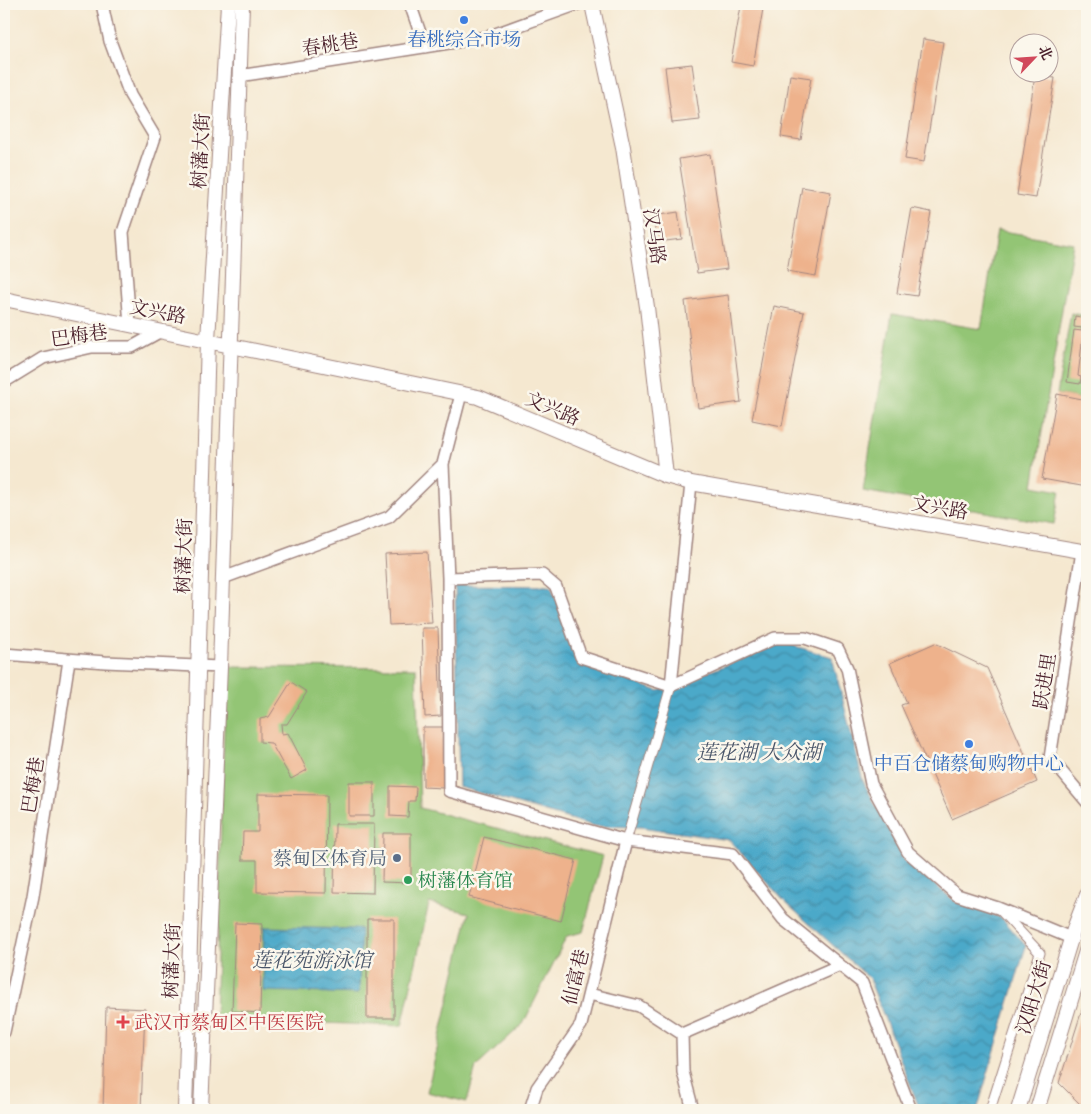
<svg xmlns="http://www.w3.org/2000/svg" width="1091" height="1114" viewBox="0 0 1091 1114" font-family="'Sorts Mill Goudy','Noto Serif SC',serif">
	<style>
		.green { fill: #93c575; stroke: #6e7250 }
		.water { fill: url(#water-waves); stroke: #4a647a }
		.building { fill: #eeb28c }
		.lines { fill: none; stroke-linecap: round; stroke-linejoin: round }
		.pedestrian-casing { stroke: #a0847e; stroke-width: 11 }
		.minor-casing { stroke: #a0847e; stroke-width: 14 }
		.tertiary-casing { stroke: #a0847e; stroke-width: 16 }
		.pedestrian { stroke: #fff; stroke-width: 9 }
		.minor { stroke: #fff; stroke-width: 11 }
		.tertiary { stroke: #fff; stroke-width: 14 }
		.shop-dot { fill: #3f7fe0; stroke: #fbf7ec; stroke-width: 2 }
		.service-dot { fill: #5c6f8a; stroke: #fbf7ec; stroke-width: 2 }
		.leisure-dot { fill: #2e9e5b; stroke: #fbf7ec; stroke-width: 2 }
		.health-dot { fill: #e0444e; stroke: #fbf7ec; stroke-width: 2 }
		.labels { text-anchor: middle; stroke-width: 5; stroke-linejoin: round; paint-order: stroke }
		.shop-label { font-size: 19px; fill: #366cbe; stroke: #fbf7ec }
		.street-label { font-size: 19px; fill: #4a1f2b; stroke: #fbf7ec }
		.service-label { font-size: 19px; fill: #4e5e75; stroke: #fbf7ec; text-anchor: end }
		.leisure-label { font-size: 19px; fill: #27864d; stroke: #fbf7ec; text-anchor: start }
		.health-label { font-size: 19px; fill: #be3a42; stroke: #fbf7ec; text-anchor: start }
		.water-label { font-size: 20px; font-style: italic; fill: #4a566a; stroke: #fbf7ec }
	</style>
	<defs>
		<pattern id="water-waves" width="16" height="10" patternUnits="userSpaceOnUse" patternTransform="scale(1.25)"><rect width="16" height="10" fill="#4ba9c9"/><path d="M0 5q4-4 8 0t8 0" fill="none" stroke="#4089a3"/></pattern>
	</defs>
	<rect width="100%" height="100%" fill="#fbf7ec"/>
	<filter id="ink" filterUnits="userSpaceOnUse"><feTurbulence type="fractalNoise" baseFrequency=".02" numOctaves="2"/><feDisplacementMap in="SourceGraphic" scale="10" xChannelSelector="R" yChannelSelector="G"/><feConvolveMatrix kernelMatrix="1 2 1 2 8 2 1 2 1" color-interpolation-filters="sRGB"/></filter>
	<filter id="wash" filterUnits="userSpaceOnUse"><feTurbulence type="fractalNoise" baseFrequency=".0096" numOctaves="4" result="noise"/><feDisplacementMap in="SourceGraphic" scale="20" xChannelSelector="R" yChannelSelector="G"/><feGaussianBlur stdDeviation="1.12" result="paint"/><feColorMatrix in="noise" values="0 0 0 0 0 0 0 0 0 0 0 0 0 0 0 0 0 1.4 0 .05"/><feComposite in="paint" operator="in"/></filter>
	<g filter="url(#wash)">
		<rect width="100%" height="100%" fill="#f5e8d0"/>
		<!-- green -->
		<path class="green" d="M997,230L1073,243L1033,486L1060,491L1054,524L863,491L892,314L981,329Z
			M1071,313L1087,316V400L1057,394Z
			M226,667L416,668L420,808L603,856L583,932L567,936L523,1024L476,1067L467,1102L427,1092L469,913L429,903L402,1026L215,1019Z"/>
		<!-- water -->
		<path class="water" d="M455,585L551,586L580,663L658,691L784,643L832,657L863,781L904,860L956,902L1002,918L1026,946L977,1110H920L869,978L785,902L729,840L641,827L594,826L459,787Z
			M264,927L361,929L359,994L263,991Z"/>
		<g id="blocks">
			<!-- building -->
			<path class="building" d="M741,6L763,9L753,66L731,62Z
				M923,39L943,42L924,162L905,159Z
				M692,64L700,120L672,123L665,67Z
				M790,75L811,78L801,140L781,137Z
				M1035,75L1055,78L1036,198L1017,195Z
				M710,154L727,269L697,273L679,159Z
				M802,187L831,192L816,276L787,271Z
				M912,208L931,212L917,296L897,293Z
				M678,212L682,239L657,242L653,216Z
				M728,295L741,402L698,408L685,301Z
				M774,306L804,312L782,426L752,420Z
				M1075,316L1087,318V336L1083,335L1078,376L1081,377L1080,384L1067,382L1074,330L1082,331V328L1074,327Z
				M1057,394L1087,400V487L1042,479Z
				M427,552L432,623L389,625L385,554Z
				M422,628H438L441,716L425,717Z
				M935,643L987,668L1037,782L952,819L901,705L907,703L890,663Z
				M291,682L307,692L287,724H281L282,734L288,733L307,770L291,779L271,743L260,742V719L269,717Z
				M423,727H443V788L423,787Z
				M349,782H374V816H349Z
				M390,786L416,787L415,801H409L408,817L390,816Z
				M258,794L327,795L326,893L257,892V860H242L243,832H258Z
				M335,824H374L373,893L334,892Z
				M383,833H411V883L382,882Z
				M484,837L576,860L561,921L469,897Z
				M367,919H394V1018H367Z
				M235,923L262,924L260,1013L232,1011Z
				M1087,994V1110H1086L1059,1083Z
				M106,1007L145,1009L141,1110H103Z"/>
		</g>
	</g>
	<g filter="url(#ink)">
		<use href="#blocks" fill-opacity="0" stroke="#a0847e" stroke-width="1"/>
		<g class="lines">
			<!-- pedestrian casing -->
			<g class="pedestrian-casing">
				<path id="pedestrian" d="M626,841L671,686
					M990,1110L1040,953L1000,910"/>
			</g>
			<!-- minor casing -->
			<g class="minor-casing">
				<path id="minor" d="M102,4L110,41L130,95L155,137L123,232L130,325
					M410,4L425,47
					M239,76L487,37L578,4
					M4,382L43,358L92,347H132L161,331
					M443,464L448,578L449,791L626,841L733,854L783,919L862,983L911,1110
					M1082,551L1050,758L1087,802
					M223,578L389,517L443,464L461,394
					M448,578L542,575L556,587L581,657L671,686L775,638H805L838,649L847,668L871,784L908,852L957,895L998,908L1071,938
					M4,654L105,662L220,667
					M671,686L691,483
					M589,994L639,1006L682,1034L683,1072L693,1110
					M4,1032L33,896L69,660
					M682,1034L840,965
					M530,1110L537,1088L581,1025L626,841"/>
			</g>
			<!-- tertiary casing -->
			<g class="tertiary-casing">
				<path id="tertiary" d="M592,4L623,147L647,307L666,476
					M4,299L478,397L666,476L691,483L1087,552
					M185,1110L208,340L228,4
					M201,1110L220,667L242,4
					M1018,1110L1075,926L1087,895
					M1037,1110L1087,948"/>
			</g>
			<!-- pedestrian -->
			<use href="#pedestrian" class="pedestrian"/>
			<!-- minor -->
			<use href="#minor" class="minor"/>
			<!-- tertiary -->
			<use href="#tertiary" class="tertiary"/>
		</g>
	</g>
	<!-- markers -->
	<g class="shop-dot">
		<circle cx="464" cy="20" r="5"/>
		<circle cx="969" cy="744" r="5"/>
	</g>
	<circle class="service-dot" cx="397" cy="858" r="5"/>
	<circle class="leisure-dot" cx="408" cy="880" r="5"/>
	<path class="health-dot" d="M120.5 1014.5h5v5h5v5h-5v5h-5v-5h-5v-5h5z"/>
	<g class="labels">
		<!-- shop labels -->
		<g class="shop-label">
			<text x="464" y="46">春桃综合市场</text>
			<text x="969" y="770">中百仓储蔡甸购物中心</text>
		</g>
		<!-- street labels -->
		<g class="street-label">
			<text transform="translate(330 44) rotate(-9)" y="7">春桃巷</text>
			<text transform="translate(200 151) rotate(-87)" y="7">树藩大街</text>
			<text transform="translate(655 236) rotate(81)" y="7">汉马路</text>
			<text transform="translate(158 311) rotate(11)" y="7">文兴路</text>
			<text transform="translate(79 335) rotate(-8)" y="7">巴梅巷</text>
			<text transform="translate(553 408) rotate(23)" y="7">文兴路</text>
			<text transform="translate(940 507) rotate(10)" y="7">文兴路</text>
			<text transform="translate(183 556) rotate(-88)" y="7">树藩大街</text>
			<text transform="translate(1044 681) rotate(-81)" y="7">跃进里</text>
			<text transform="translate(32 785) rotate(-81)" y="7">巴梅巷</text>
			<text transform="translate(171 961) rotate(-88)" y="7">树藩大街</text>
			<text transform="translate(575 977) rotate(-76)" y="7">仙富巷</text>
			<text transform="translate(1033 997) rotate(-73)" y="7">汉阳大街</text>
		</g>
		<!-- service labels -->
		<g class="service-label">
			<text x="387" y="865">蔡甸区体育局</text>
		</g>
		<!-- leisure labels -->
		<g class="leisure-label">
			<text x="418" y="887">树藩体育馆</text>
		</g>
		<!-- health labels -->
		<g class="health-label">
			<text x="134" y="1029">武汉市蔡甸区中医医院</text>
		</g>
		<!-- water labels -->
		<g class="water-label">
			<text x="759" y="759">莲花湖 大众湖</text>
			<text x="312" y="967">莲花苑游泳馆</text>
		</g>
	</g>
	<!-- margin -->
	<rect width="1091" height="1114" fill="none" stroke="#fbf7ec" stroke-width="20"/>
	<!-- north arrow -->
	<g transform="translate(1034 58) rotate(65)"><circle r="24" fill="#fbf7ec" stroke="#b4a19f"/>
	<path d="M0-4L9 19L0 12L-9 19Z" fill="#d1495b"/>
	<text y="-8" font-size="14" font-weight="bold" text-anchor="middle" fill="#4a1f2b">北</text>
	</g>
</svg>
